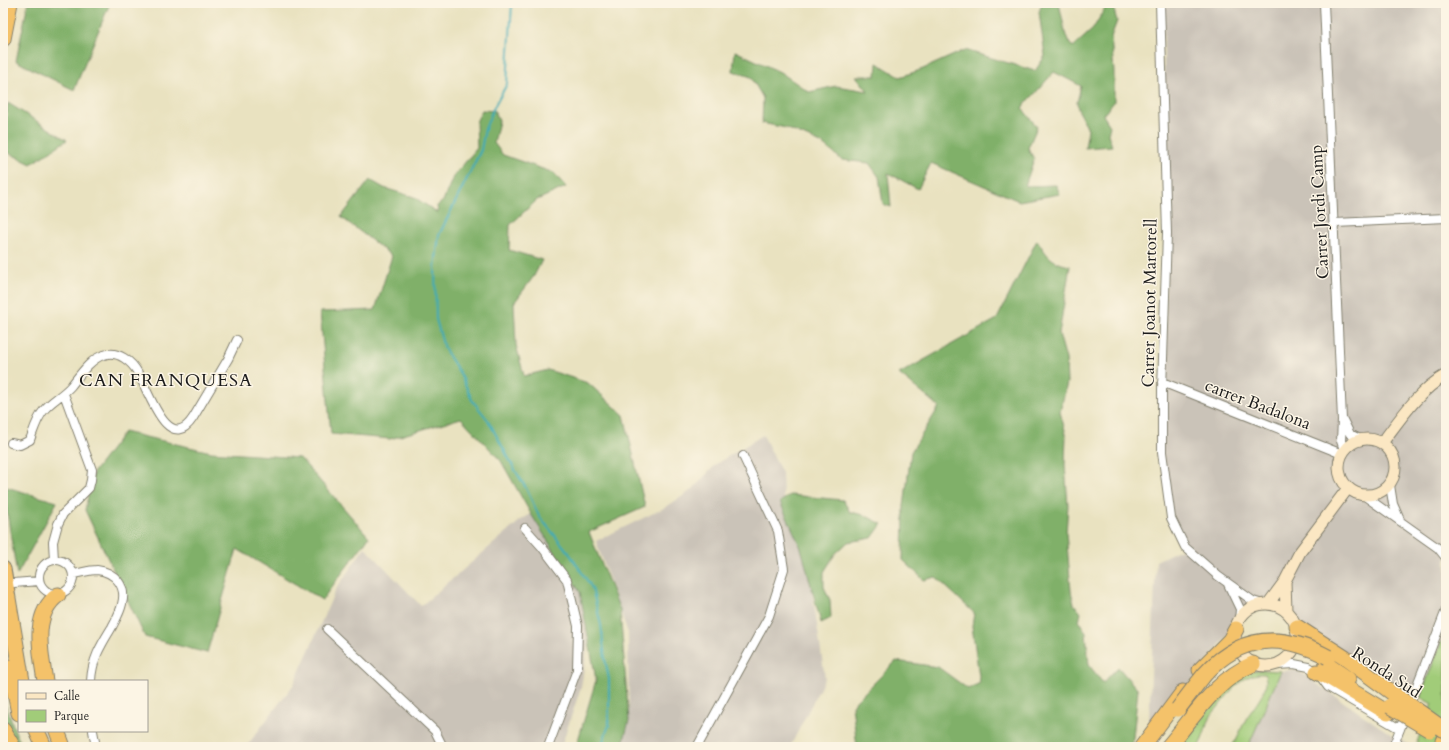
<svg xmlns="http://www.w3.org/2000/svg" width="1449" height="750" viewBox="0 0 1449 750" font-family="Cardo,serif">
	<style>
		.industrial { fill: #cac3b8 }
		.green { fill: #a1cc79; stroke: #5e744a }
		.forest { fill: #80b069; stroke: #4e6642 }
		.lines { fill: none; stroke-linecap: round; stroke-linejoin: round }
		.stream { stroke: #3babb8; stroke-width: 2 }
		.street-casing { stroke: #827f6e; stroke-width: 10 }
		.secondary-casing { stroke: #827f6e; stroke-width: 13 }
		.highway-casing { stroke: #827f6e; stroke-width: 17 }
		.street { stroke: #fff; stroke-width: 8 }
		.secondary { stroke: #fbe7c3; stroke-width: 11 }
		.highway { stroke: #f4c26a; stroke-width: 15 }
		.highway-bridge-casing { stroke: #827f6e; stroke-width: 17; stroke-linecap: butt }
		.highway-bridge { stroke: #f4c26a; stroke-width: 15 }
		.labels { text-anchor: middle; stroke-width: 3; stroke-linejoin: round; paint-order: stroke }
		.street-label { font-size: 17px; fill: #1c1c1c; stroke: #fcf5e5 }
		.neighbourhood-label { font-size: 18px; letter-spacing: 1px; fill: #1c1c1c; stroke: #fcf5e5 }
	</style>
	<rect width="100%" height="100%" fill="#fcf5e5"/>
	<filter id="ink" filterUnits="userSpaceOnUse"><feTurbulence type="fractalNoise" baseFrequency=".025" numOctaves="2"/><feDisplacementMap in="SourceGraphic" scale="8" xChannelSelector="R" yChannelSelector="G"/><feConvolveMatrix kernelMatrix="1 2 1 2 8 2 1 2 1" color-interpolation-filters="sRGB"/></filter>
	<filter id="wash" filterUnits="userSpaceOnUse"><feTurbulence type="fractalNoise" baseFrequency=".012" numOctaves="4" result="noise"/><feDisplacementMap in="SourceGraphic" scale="16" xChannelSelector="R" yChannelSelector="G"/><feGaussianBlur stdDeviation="0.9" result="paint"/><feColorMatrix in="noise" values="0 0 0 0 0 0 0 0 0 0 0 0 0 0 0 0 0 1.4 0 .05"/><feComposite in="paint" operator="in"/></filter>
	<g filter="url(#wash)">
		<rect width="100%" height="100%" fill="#e9e2c0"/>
		<!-- industrial -->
		<path class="industrial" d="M1163,3H1446V630L1420,697L1403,689L1345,658L1297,627L1292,617L1280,607L1274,605L1263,604L1252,608L1245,612L1145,742L1149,722L1156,561L1185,547L1171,518L1162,452L1167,237Z
			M763,435L782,473L783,497L805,546L825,678L790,747H622L629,721L628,633L596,541L666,507L692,490L716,464Z
			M531,514L563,557L580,592L588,642L581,687L561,747H246L294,684L335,591L365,547L421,606L521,520Z
			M1297,670L1386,731L1413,747H1248L1281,671Z"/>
		<!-- green -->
		<path class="green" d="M1446,630V747H1415L1432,704L1420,697Z
			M1261,670L1281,671L1248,747H1231C1238,739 1241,728 1246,719C1252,709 1273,686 1264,674C1244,672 1230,692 1219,706C1216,710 1212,713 1210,718C1205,728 1204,738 1198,747H1175L1234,681L1244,672Z"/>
		<!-- forest -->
		<path class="forest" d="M28,3H110L74,90L16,61Z
			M1042,3H1059L1066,36L1073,47L1093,29L1108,3H1112L1117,21L1111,37L1114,72V102L1103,115L1110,126L1108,134L1112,146L1085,148L1088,129L1078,109L1077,102L1081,86L1054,72L1022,108L1037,127L1028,148L1034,159L1025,186L1056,185L1060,194L1019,201L931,163L918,189L888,173L891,207L883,204L879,177L869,163L842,160L821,143L786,128L762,123L763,98L751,77L733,71L735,51L780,72L809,92L836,86L868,91L856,76H876L877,63L900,77L923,69L965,50L1035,71L1045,56L1039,12Z
			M8,103L67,140L31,164L3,150V139Z
			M482,110L495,111L499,121L494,143L503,155L554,173L566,187L537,200L510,225L509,250L542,260L534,276L514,303L516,345L524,376L548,370L588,383L624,415L645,507L589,532L620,610L629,721L622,747H576L596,680L580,592L531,514L501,461L461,418L390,439L331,434L320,312L375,310L392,256L341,217L370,180L384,188L414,197L438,213L437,206L443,201L453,177L477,148L476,122Z
			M1037,240C1048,256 1050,262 1070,266L1059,334L1066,359L1067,383L1060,412L1066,434L1065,465L1068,505L1066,533L1071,591L1074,604L1081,613L1079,620L1086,633L1089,665L1103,683L1118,667L1138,690L1132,747H857L852,705L896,661L938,667L968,689L980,683L972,626L974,613L936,577L924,580L903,560L904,506L911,452L939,407L899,374L997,319Z
			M124,432L211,452L300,458L369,537L322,600L237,549L207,653L145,637L85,510L93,473Z
			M3,486L57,502L17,575L3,487Z
			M790,495L843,500L850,512L864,515L882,524L872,538L848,542L835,554L824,572V587L830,600L831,618L821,623L801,548L780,502Z
			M3,698L17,736L24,747H3Z"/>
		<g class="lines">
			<!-- stream -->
			<path class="stream" d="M512,3L507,84L493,109L485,129L481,150L439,235L435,266L436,319L444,348L461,375L472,400L488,420L515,470L526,488L539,516L569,553L592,588L601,625L605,659L609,679V725L601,747"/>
		</g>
	</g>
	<g filter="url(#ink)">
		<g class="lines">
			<!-- street casing -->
			<g class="street-casing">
				<path id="street" d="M1160,3L1167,233L1162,390V452L1171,518L1185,547L1218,576L1253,601L1263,604
					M1324,3L1342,420L1341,441L1344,450
					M1335,223L1446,218
					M1162,382L1342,454
					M1343,420L1350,434L1360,439
					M11,443L20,445L30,440C34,429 37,418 44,410C51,401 62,396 71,386C79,376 91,358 104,355C118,350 132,362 138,373C148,389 168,456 193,418L228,359L237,340
					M1390,485L1393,504L1400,520
					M1366,497L1438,548L1446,558
					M525,528L542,547L567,580L578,626L577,670L548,747
					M39 577a17 17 0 1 1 34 0a17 17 0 1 1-34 0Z
					M54,560L53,542L58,524L63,514L89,488L91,480L92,470L64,394
					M73,574C81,573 89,570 97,570C115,572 127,586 122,604C120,613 116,619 112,627C101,645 92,659 91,681
					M14,583L39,581
					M1228,584L1240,609L1239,620
					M327,629L435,731L443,747
					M1277,665L1294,664L1309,667L1317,672L1328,687L1400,729
					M93,731L96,747
					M697,747L769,616L784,569L778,531L743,456
					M1393,747L1446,610"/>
			</g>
			<!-- secondary casing -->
			<g class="secondary-casing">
				<path id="secondary" d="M1339 467a28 28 0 1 1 56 0a28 28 0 1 1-56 0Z
					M1382,443C1400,419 1419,390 1446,375
					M1285,581L1286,611
					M1235 635a31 31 0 1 1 62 0a31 31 0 1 1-62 0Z
					M1268,604L1285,581L1300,552L1348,488"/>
			</g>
			<!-- highway casing -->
			<g class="highway-casing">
				<path id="highway" d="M3,39L10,3
					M3,569L22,681
					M1297,627L1345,658L1394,694
					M1326,664L1348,679
					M10,667L19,713
					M1200,670L1230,640L1236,629
					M1317,672L1330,678L1388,713
					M45,681C41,653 31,615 58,595
					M3,730L13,747
					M37,731L44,747
					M57,731L63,747
					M1443,741L1446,742
					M1142,747L1183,692
					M1168,747C1194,717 1215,680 1253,664"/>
			</g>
			<!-- street -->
			<use href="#street" class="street"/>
			<!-- secondary -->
			<use href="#secondary" class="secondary"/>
			<!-- highway -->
			<use href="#highway" class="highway"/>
			<!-- highway-bridge casing -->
			<g class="highway-bridge-casing">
				<path id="highway-bridge" d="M1394,694L1446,731
					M1390,706L1430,730
					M1178,709C1187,697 1196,685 1205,674C1241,634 1283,633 1328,657"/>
			</g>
			<!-- highway-bridge -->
			<use href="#highway-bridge" class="highway-bridge"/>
		</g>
	</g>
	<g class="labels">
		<!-- street labels -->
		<g class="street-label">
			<text transform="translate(1319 212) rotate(-93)" y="6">Carrer Jordi Camp</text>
			<text transform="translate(1149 303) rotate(-89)" y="6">Carrer Joanot Martorell</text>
			<text transform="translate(1258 404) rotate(21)" y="6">carrer Badalona</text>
			<text transform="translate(1387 672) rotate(33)" y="6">Ronda Sud</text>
		</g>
		<!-- neighbourhood labels -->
		<g class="neighbourhood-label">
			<text x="166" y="386">CAN FRANQUESA</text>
		</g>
	</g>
	<!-- margin -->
	<rect width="1449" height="750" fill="none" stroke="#fcf5e5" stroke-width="16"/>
	<!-- legend -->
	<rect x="18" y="680" width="130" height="52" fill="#fcf5e5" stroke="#a29e95"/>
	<rect x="26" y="693" width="20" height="6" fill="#fbe7c3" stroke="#a29e95"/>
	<text x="54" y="700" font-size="12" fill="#1c1c1c">Calle</text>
	<rect x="26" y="710" width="20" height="12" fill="#a1cc79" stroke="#a29e95"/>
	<text x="54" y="720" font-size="12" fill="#1c1c1c">Parque</text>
</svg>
